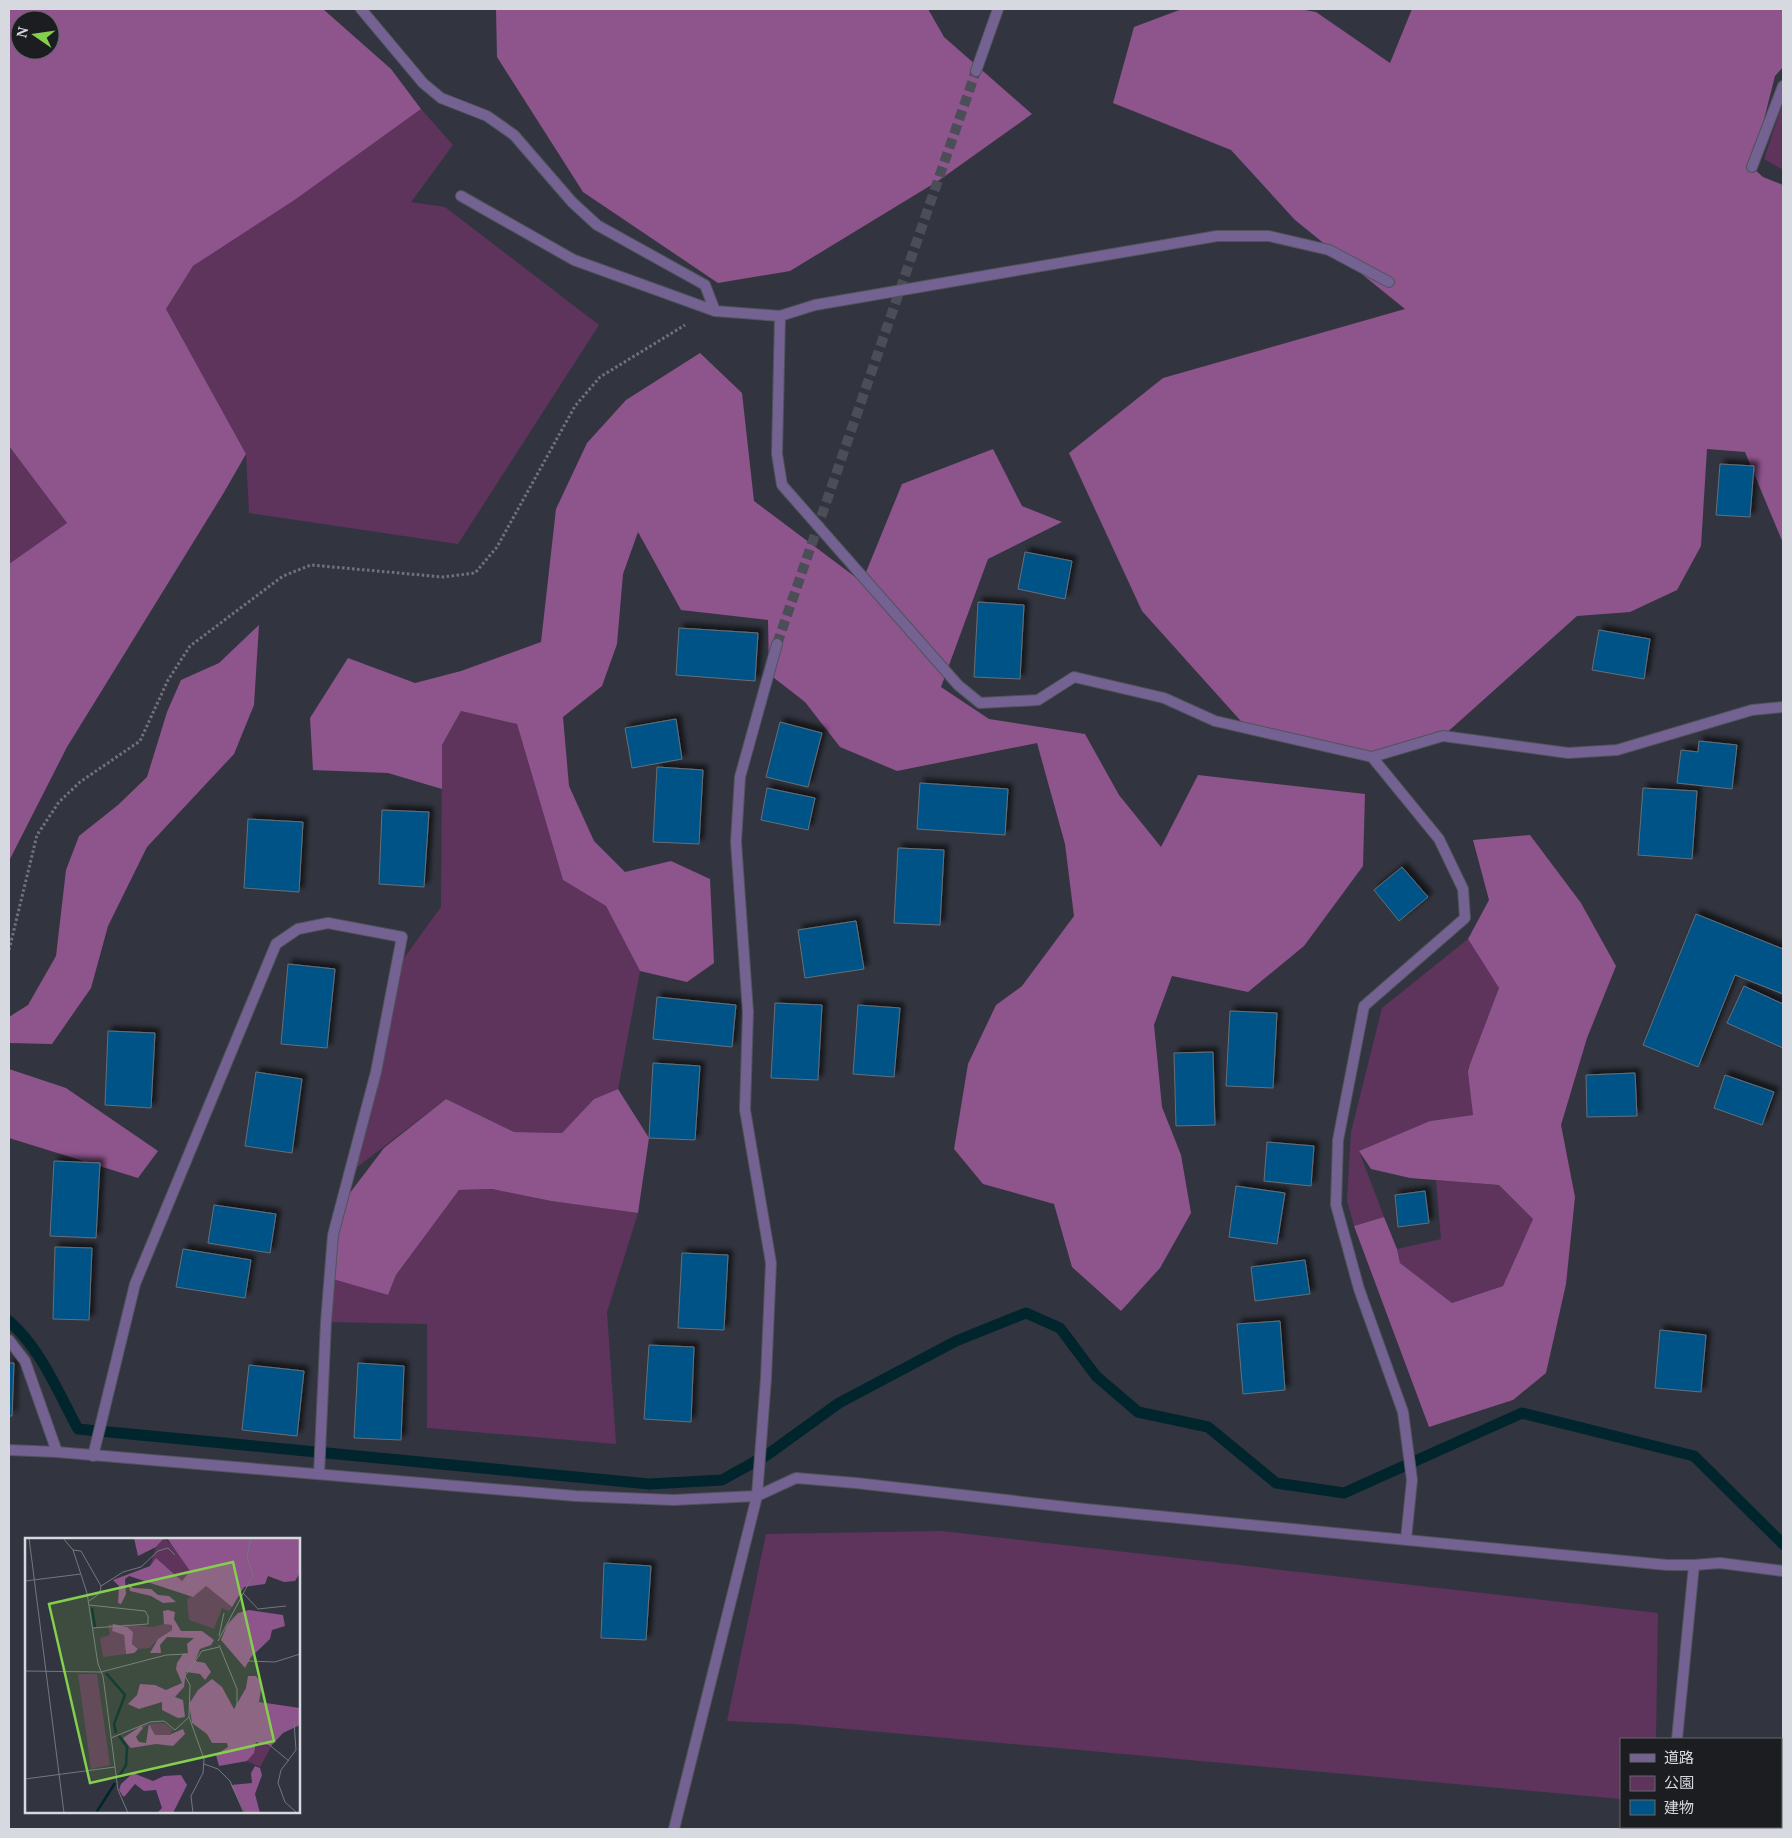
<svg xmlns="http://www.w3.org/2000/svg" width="1792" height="1838" viewBox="0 0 1792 1838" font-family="'PT Serif','Noto Sans JP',serif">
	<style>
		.green { fill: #5e345d }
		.forest { fill: #8e548c; fill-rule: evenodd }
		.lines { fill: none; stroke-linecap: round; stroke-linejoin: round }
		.stream { stroke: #00252d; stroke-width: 11 }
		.building { fill: #005386; stroke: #656f78; filter: url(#shadow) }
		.minor-tunnel { stroke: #4b4e57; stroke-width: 10; stroke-dasharray: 10 5; stroke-linecap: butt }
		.minor-casing { stroke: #50535c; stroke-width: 12 }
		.tertiary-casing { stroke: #50535c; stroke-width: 12 }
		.path { stroke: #70737c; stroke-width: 3; stroke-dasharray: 2.5 2.5; stroke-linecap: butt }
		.minor { stroke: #746392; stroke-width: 10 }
		.tertiary { stroke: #746392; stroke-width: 10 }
		.inset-river { fill: none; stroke: #00252d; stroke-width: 2.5 }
		.inset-road { fill: none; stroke: #74777f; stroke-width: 1 }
		.view { fill: #84cf4d; fill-opacity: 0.15; stroke: #84cf4d; stroke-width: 2.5 }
		.inset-edge { fill: none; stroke: #d7d9e0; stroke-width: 2.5 }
	</style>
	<defs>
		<filter id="shadow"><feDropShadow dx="4.5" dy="-4.5" stdDeviation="2.5" flood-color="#0009"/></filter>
	</defs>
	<rect width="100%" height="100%" fill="#32353f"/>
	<!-- green -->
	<path class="green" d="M1783,102V170L1764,159Z
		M421,109L453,145L411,202L445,207L599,325L458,544L249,513L246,454L166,309L193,266L280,209Z
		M9,446L67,523L9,564Z
		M461,711L517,724L563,880L606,906L640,971L618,1089L594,1099L562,1133L514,1132L446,1099L348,1174L396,969L441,907L442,745Z
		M1468,939L1499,988L1470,1064L1473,1115L1430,1121L1359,1151L1384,1217L1354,1226L1347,1200L1351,1132L1382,1008Z
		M1436,1180L1499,1185L1533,1219L1503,1286L1452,1303L1400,1263L1397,1249L1441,1239Z
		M492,1189L551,1201L638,1213L607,1312L616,1444L427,1428V1324L326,1322L329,1278L388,1295L396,1275L459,1190Z
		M941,1531L1658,1613L1656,1739H1621V1799L793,1724L727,1721L766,1534Z"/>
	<!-- forest -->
	<path class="forest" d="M9,9H323L391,69L421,109L293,201L193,266L166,309L246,454L223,494L67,747L9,861V564L67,523L9,446ZM20,20H50V50H20Z
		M496,9H928L944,37L1032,114L938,181L790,271L718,283L583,192L497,57Z
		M1182,9H1299L1316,12L1390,63L1412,9H1783V67L1775,76L1752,167L1763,177L1783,185V543L1745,452L1707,449L1701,546L1677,590L1630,612L1577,616L1443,736L1372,757L1248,729L1142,611L1069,453L1163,378L1405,309L1295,220L1231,150L1113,103L1134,27Z
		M700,353L742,393L754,501L862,582L902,484L993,449L1022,506L1062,522L988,559L941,687L989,719L1085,734L1119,795L1161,847L1198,775L1365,794L1363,866L1304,946L1248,992L1172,976L1154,1025L1162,1107L1181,1155L1191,1213L1160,1268L1121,1311L1072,1267L1054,1204L983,1184L954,1149L968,1064L996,1005L1022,986L1074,916L1065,844L1037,743L897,771L840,747L805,702L769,674L768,620L681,610L638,532L623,574L617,644L602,686L563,717L569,786L594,841L625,872L671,861L710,879L714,963L687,982L640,971L606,906L563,880L517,724L461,711L442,745V789L388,773L313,770L310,718L348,658L415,683L461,671L541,642L556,509L587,443L626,400Z
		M259,625L254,705L234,754L147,847L108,926L91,988L52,1044L9,1043V1017L28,1005L56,956L66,870L79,836L118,805L147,777L167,712L181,680L219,663Z
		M1530,835L1581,903L1616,966L1587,1038L1561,1125L1575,1197L1566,1284L1546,1373L1513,1400L1429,1427L1354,1226L1384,1217L1397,1249L1400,1263L1452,1303L1503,1286L1533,1219L1499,1185L1410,1178L1371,1169L1359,1151L1430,1121L1473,1115L1468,1072L1470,1064L1499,988L1468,939L1489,900L1473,840Z
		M9,1069L66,1088L158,1151L138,1178L9,1138Z
		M618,1089L649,1138L638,1213L551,1201L492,1189L459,1190L396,1275L388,1295L329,1278L340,1206L384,1148L446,1099L514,1132L562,1133L594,1099Z"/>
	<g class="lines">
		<!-- stream -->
		<path class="stream" d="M9,1321C41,1349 58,1392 78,1429L649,1484L722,1480L767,1455L839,1403L956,1341L1026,1313L1060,1328L1096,1376L1138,1412L1208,1427L1276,1483L1344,1493L1522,1413L1694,1456L1783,1544"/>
	</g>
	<!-- building -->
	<path class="building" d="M1720,464L1754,466L1750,517L1716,515Z
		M1025,552L1072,561L1065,599L1018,589Z
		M978,602L1024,605L1020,679L974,677Z
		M679,628L758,633L755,681L676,675Z
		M1599,630L1650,639L1644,679L1592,670Z
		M676,719L682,759L632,768L625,728Z
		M780,722L822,733L808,787L766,777Z
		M1699,741L1737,745L1732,789L1677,783L1681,750L1698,752Z
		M657,767L703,770L699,844L653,842Z
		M920,783L1008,789L1005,835L917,829Z
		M767,788L815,798L808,830L761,820Z
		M1643,788L1697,791L1692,859L1638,855Z
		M382,810L429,812L424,887L379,884Z
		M248,819L303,822L299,892L244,888Z
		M898,848L944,850L940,925L894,923Z
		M1402,867L1428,897L1399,921L1374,890Z
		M1696,914L1783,949V994L1735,975L1698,1067L1643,1045Z
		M856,921L864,969L805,978L798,930Z
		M288,964L335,969L327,1048L281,1044Z
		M1744,986L1783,1004V1048L1727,1023Z
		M657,997L736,1005L732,1047L653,1039Z
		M775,1003L822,1005L818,1080L771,1078Z
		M858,1005L900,1008L894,1077L853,1074Z
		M1230,1011L1277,1013L1273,1088L1226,1086Z
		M108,1031L155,1033L151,1108L105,1105Z
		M1213,1052L1215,1125L1176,1126L1174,1053Z
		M653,1063L700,1066L695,1140L649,1138Z
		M256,1072L302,1079L292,1153L245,1146Z
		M1635,1073L1637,1116L1587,1117L1586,1075Z
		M1725,1075L1774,1092L1762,1125L1714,1108Z
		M1267,1142L1314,1146L1311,1186L1264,1181Z
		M54,1161L100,1163L96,1238L50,1236Z
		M1236,1186L1285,1193L1277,1244L1229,1237Z
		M1425,1191L1429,1223L1398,1227L1395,1195Z
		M214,1205L276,1214L270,1253L208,1243Z
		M55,1247L92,1248L89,1320L53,1319Z
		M183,1249L251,1260L245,1298L176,1287Z
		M682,1253L728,1255L724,1330L678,1328Z
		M1305,1260L1310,1294L1255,1301L1251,1267Z
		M1280,1321L1285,1390L1243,1394L1237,1324Z
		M1660,1330L1706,1335L1701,1392L1655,1388Z
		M649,1345L694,1347L691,1422L644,1419Z
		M9,1363H14L12,1416H9Z
		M358,1363L404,1366L401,1440L354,1438Z
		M249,1365L304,1371L297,1436L242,1430Z
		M604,1563L651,1566L646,1640L601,1638Z"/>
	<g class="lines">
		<!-- minor-tunnel -->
		<path class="minor-tunnel" d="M777,644L976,71"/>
		<!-- minor casing -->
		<g class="minor-casing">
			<path id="minor" d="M361,9L423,83L441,98L487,116L514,135L572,202L597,225L705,285L715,311
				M976,71L998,9
				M1752,167L1783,86
				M461,196L574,260L715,311L780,316L815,305L1217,236H1269L1329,250L1389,282
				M780,316L777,454L782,485L958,685L980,703L1038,700L1074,677L1164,698L1215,721L1372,757L1443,736L1568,753L1617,750L1752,710L1783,707
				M1372,757L1439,839L1463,889L1465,918L1364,1006L1338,1140L1336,1205L1359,1289L1403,1412L1412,1480L1406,1539
				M9,1340L25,1361L57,1452
				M93,1456L135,1284L276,944L298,929L328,923L402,937L376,1072L333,1235L326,1322L319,1474
				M1677,1739L1694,1565
				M674,1829L757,1496L766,1378L771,1263L745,1110L748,1012L736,842L740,777L777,644
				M1669,1829V1827"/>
		</g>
		<!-- tertiary casing -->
		<g class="tertiary-casing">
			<path id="tertiary" d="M9,1450L57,1452L576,1496L673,1500L757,1496L796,1478L856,1483L1085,1509L1667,1565H1694L1720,1563L1783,1571"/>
		</g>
		<!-- path -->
		<path class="path" d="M9,950L37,835L59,802L80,782L140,741L168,680L190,646L283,576L311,565L443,577L475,573L497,547L575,406L600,377L685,325"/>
		<!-- minor -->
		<use href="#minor" class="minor"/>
		<!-- tertiary -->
		<use href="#tertiary" class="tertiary"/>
	</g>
	<!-- overview -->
	<g transform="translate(25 1538)">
		<rect width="275" height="275" fill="#32353f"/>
		<path d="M139,0L152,12L165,33L157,43L131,20L125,28L131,9ZM181,48L207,69L204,73L197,70L189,91L164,82L162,61ZM143,85L147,87V92L133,101L125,110L113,111L107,106L108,94L98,86L127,89ZM88,86L87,93L99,97L101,116L78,119L75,100L85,97L83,87ZM53,136H72L85,227L66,231ZM139,185L148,192L144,197H130L124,186L118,190L116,188L119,186ZM233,204L246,209L235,229L222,223Z" fill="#5e345d"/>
		<path d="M109,0H139L131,9L113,18ZM142,0H275V35L270,43L259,44L243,38L240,46L219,49L207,69L181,48L168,59L104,38L100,41L101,56L96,66L93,65L94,48L88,42L125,28L131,20L157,43L165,33ZM103,45L108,50L126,51L133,57L144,58L151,64L138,65L126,58L105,53ZM143,72L150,74L149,81L156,93H177L189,102L186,107L175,111L170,123L180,125L186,134L180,142L175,136L161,134L159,149L150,159L158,162L160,179L153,180L137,172V164L114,171L103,166L112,157L115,146L130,147L141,152L157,145L151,131L152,125L158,116L163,115L162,106L169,100L142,99L135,107L136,115H125L133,101L147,92V87L139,86L138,73ZM224,72L258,77L260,88L247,92L245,101L226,119L220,130L196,102L202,87L213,75ZM88,86L102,89L108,94L107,106L113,111L109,115L101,116L99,97L87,93ZM223,138H231L237,146L234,164L275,170V187L258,195L246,208L231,204L229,215L222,223L194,228L191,217L203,209L202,205H187L182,196L167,185L164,166L173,152L187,141L197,149L209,171L221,150ZM124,186L130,197H144L158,191L160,196L148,208L131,206L106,210L103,207L98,200L116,188L118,190L111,199L114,204L121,205ZM230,228L235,230L237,237L230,256L235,275H220L206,247L227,245L226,235ZM108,235L128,243L139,238L156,237L162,247L148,275H132L137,270L131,252L119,253L110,246L99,259L97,257L94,252L96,246Z" fill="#8e548c"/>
		<path class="inset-river" d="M67,70L70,89M81,135L100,157L89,186L91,195M93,240L101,227L102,209L94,198M71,275L90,245"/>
		<path class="inset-road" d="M4,0L39,275M38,0L48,12L62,55L73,126L78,138L93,252L103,275M48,12L56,13L76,48L75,55L64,63M0,43L56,36M76,48L98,34L116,29L133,13L143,10L150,17M218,55L233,71L261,68M64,67L120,73L123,78V86L68,90M194,98L199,75M193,103L228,37L222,18L226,0M194,107L212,151V169M223,123L250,124L275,116M0,133L76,134L141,117L161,116M269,184L271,212L256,232L253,245L260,264L272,275M86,200L125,184L139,183L150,192L164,179M231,203L242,205L264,223M179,226L193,231L205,243L219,275M0,241L90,229M168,275L166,258L178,235L179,221L164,179L165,147L160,138L177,113L194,109"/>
		<path class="view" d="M208,24L249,203L65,245L24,66Z"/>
		<rect width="275" height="275" class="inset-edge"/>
	</g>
	<!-- border -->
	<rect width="1792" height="1838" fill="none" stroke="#d7d9e0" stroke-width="20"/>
	<!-- legend -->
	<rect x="1620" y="1738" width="162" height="90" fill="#1b1d21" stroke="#66686d"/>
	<rect x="1630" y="1754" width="25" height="8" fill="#746392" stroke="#66686d"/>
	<text x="1664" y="1763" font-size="15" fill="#d7d9e0">道路</text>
	<rect x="1630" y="1776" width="25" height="15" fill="#5e345d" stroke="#66686d"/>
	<text x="1664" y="1788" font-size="15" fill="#d7d9e0">公園</text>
	<rect x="1630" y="1800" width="25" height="15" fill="#005386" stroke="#66686d"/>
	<text x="1664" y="1813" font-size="15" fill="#d7d9e0">建物</text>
	<!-- north arrow -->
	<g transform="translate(35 35) rotate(283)"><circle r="24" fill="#1b1d21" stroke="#66686d"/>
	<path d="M0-4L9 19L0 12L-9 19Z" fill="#84cf4d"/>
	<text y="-8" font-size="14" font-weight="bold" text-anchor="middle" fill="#d7d9e0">N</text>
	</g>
</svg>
